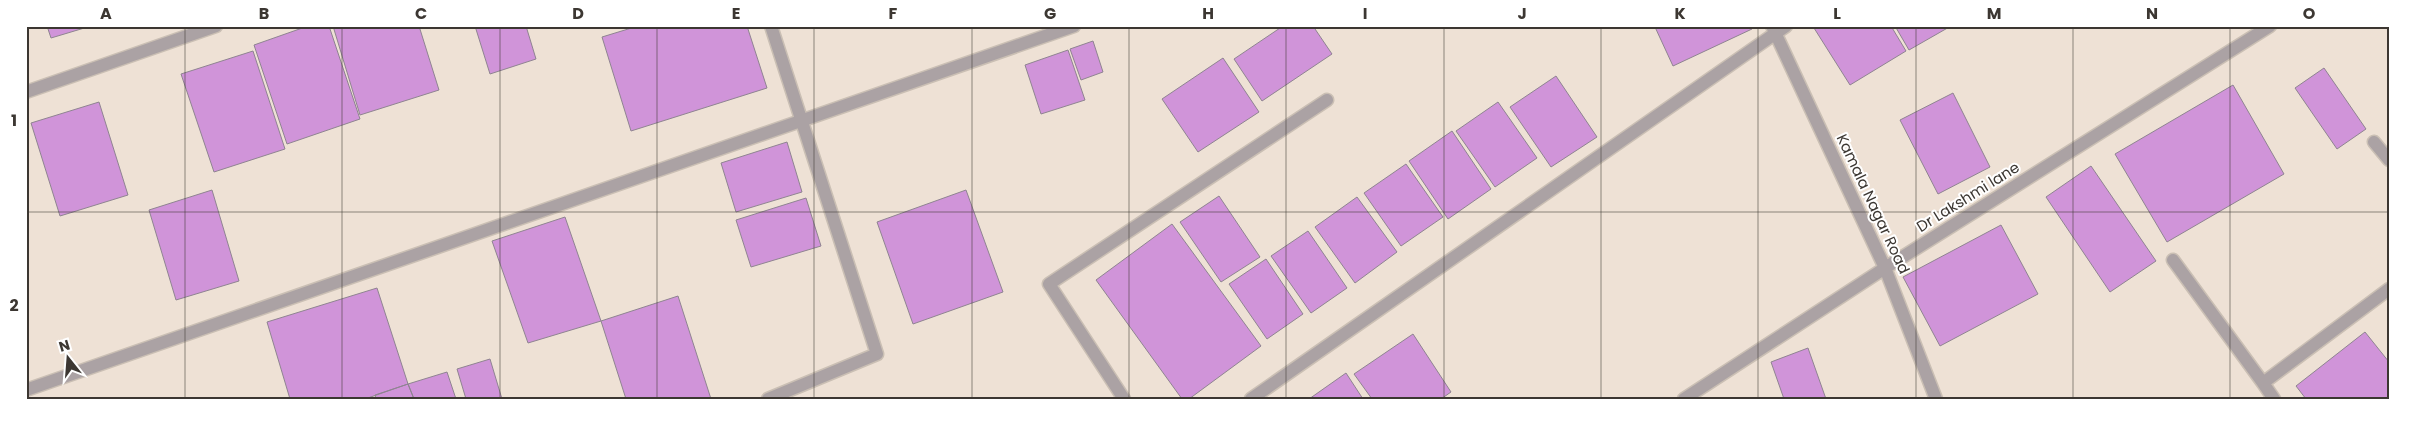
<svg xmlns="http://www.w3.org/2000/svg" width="2415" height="425" viewBox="0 0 2415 425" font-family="Poppins,sans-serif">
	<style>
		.building { fill: #d094d9; stroke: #8f8491 }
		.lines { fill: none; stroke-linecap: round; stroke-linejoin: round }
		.minor-casing { stroke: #cabfb4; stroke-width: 15 }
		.minor { stroke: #aba2a4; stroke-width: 12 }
		.grid { fill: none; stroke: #3c3732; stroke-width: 1; stroke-opacity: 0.55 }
		.labels { text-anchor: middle; stroke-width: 4; stroke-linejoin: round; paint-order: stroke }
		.street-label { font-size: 15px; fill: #3c3732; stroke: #fff }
		.neatline { fill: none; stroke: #3c3732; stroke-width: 2 }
		.grid-label { font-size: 16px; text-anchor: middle; font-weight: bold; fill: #3c3732 }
	</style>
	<rect width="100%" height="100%" fill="#eee1d5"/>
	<!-- building -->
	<path class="building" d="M47,26H91L51,38Z
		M308,26H329L360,119L287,144L254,45Z
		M333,26H419L439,90L360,115Z
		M475,26H526L536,59L490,74Z
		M638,26H747L767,88L631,131L602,37Z
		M1283,26H1313L1332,54L1262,101L1234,59Z
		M1751,26L1752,29L1673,66L1655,27Z
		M1817,26H1891L1906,51L1850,85L1814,28Z
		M1895,26H1951L1909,50Z
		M1093,41L1103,72L1081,80L1070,49Z
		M1068,50L1085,100L1041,114L1025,65Z
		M253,51L285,149L214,172L181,74Z
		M1223,58L1259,112L1198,152L1162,99Z
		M2324,68L2366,129L2337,149L2295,88Z
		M1556,76L1597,137L1551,167L1510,107Z
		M2233,85L2284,174L2167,242L2115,154Z
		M1953,93L1990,167L1938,194L1900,120Z
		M99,102L128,195L60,216L31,123Z
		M1498,102L1537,158L1495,187L1456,131Z
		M1452,131L1491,189L1448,219L1409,161Z
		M787,142L802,192L736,212L721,163Z
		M1406,164L1443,217L1401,246L1364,193Z
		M2091,166L2156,261L2110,292L2046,197Z
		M212,190L239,281L176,300L149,210Z
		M966,190L1003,292L913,324L877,222Z
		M1219,196L1260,257L1221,282L1180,222Z
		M1357,197L1397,252L1355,283L1315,227Z
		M806,198L821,246L751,267L736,220Z
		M565,217L601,321L528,343L492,241Z
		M1172,224L1261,346L1189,399H1182L1096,280Z
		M2001,225L2038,294L1940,346L1903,277Z
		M1308,231L1347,288L1311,313L1271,256Z
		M1266,259L1303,314L1267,339L1229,284Z
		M377,288L408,384L365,399H290L267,322Z
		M678,296L711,399H626L601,321Z
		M2365,332L2389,362V399H2306L2296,386Z
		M1413,334L1451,392L1441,399H1372L1354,374Z
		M1808,348L1826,399H1784L1771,362Z
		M490,359L502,399H466L457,369Z
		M447,372L456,399H414L408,384Z
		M1346,373L1363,399H1309Z
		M408,384L414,399H376L375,395Z"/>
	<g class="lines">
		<!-- minor casing -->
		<g class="minor-casing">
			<path id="minor" d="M1772,26L1885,268L1936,399
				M26,92L216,26
				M2374,142L2389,160
				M2173,260L2263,383
				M26,390L1074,26
				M768,399L877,354L771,26
				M1124,399L1049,284L1327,100
				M1251,399L1786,26
				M1684,399L1885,268L2270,26
				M2274,399L2263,383L2389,289"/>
		</g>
		<!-- minor -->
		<use href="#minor" class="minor"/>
	</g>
	<!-- grid -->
	<path class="grid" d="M185,26V399M342,26V399M500,26V399M657,26V399M814,26V399M972,26V399M1129,26V399M1286,26V399M1444,26V399M1601,26V399M1758,26V399M1916,26V399M2073,26V399M2230,26V399M26,212H2389"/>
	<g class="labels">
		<!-- street labels -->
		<g class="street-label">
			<text transform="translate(1968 197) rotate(-32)" y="5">Dr Lakshmi lane</text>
			<text transform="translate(1873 204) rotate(65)" y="5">Kamala Nagar Road</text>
		</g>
	</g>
	<!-- border -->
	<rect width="2415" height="425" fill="none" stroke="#ffffff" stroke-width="55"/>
	<!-- north arrow -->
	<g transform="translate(68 358) rotate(343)" stroke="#ffffff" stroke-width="4" paint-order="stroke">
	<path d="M0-4L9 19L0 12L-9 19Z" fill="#3c3732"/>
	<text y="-8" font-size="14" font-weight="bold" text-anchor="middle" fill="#3c3732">N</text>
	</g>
	<rect x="28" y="28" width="2360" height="370" class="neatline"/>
	<g class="grid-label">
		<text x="106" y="19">A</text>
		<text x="264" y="19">B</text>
		<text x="421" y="19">C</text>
		<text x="578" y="19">D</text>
		<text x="736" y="19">E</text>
		<text x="893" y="19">F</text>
		<text x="1050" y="19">G</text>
		<text x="1208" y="19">H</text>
		<text x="1365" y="19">I</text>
		<text x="1522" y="19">J</text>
		<text x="1680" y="19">K</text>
		<text x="1837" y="19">L</text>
		<text x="1994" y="19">M</text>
		<text x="2152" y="19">N</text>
		<text x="2309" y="19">O</text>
		<text x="14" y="126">1</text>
		<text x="14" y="311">2</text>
	</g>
</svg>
